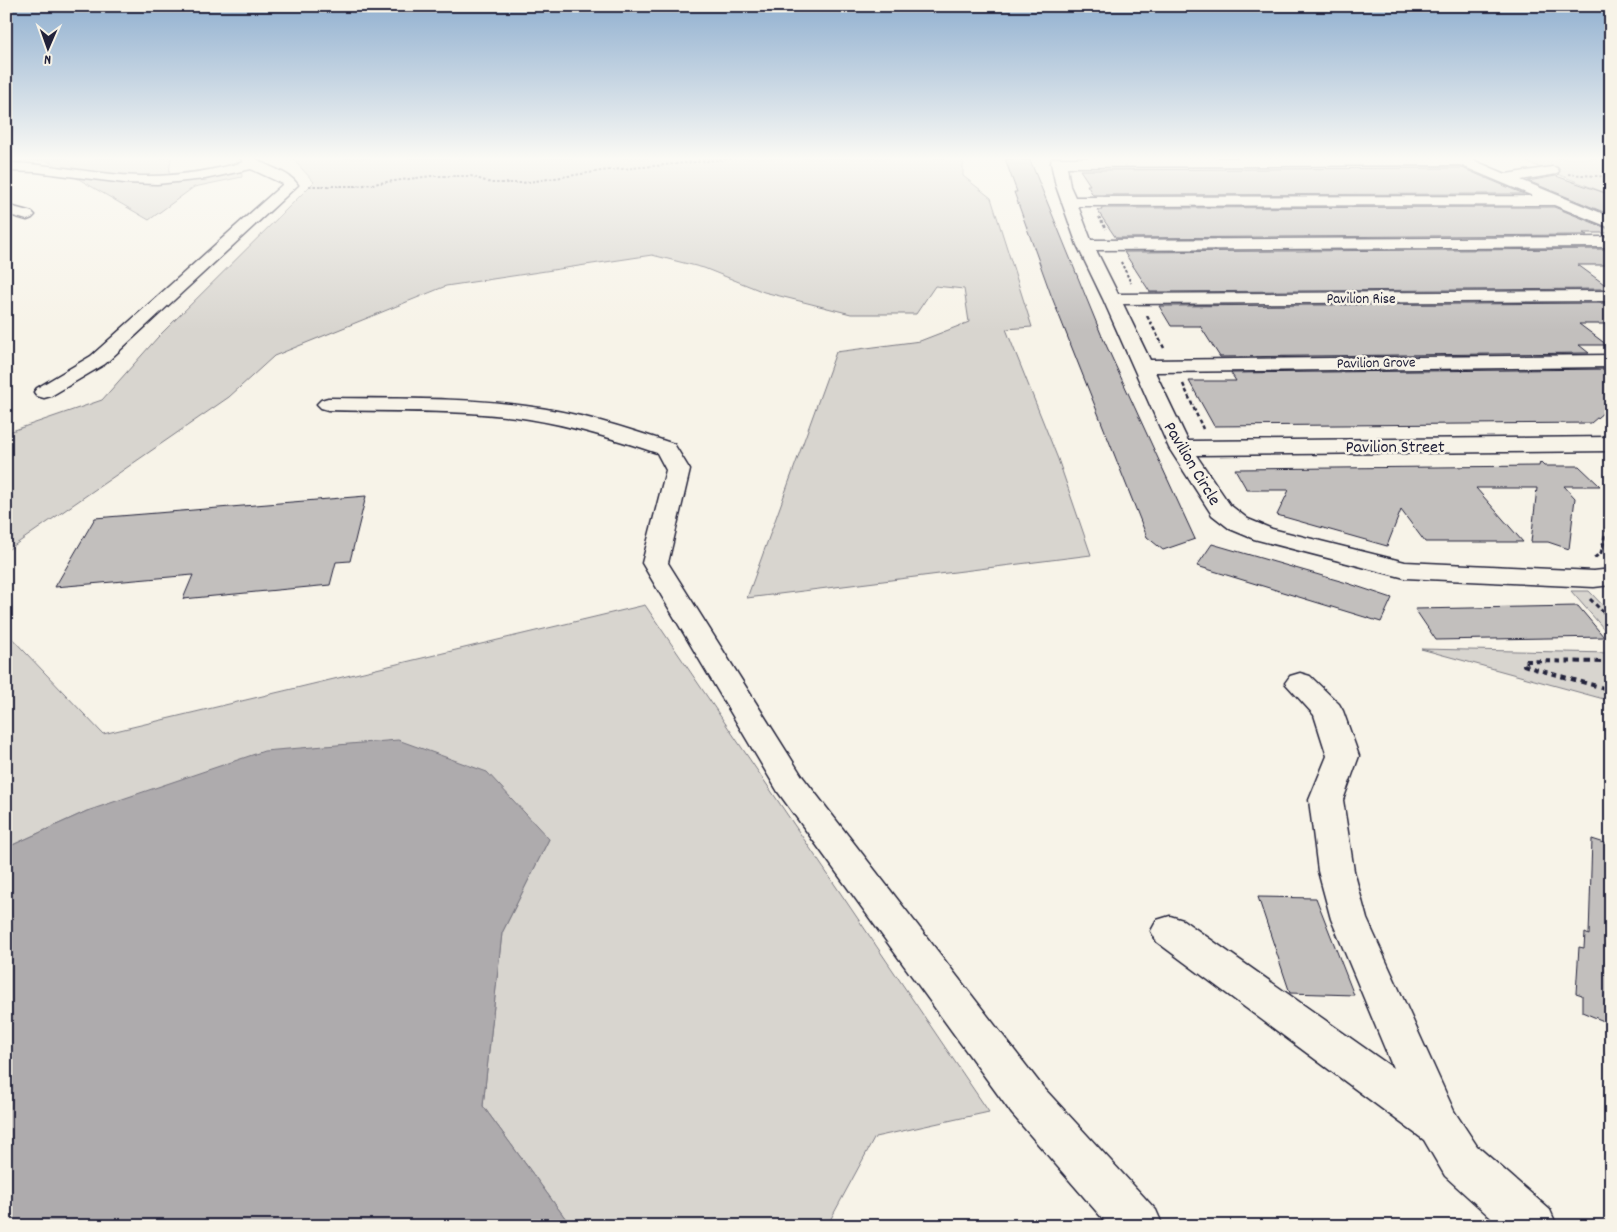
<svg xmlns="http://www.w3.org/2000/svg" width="1617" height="1232" viewBox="0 0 1617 1232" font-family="Dekko,sans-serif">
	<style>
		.green { fill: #d8d5cf; stroke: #7d7c85 }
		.water { fill: #aeabad; stroke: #76747f }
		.building { fill: #c2bfbd; stroke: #22223b }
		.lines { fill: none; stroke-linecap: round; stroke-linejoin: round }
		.minor-casing { stroke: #22223b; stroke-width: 3 }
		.path-far3 { stroke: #22223b; stroke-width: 2; stroke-dasharray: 2.5 2; stroke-linecap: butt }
		.path-far2 { stroke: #22223b; stroke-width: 2.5; stroke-dasharray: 4 2.5; stroke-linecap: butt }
		.path-far1 { stroke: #22223b; stroke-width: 3; stroke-dasharray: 4.5 3; stroke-linecap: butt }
		.path { stroke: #22223b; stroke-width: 4; stroke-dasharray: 5.5 4.5; stroke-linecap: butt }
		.minor { fill: #f7f3e8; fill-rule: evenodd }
		.labels { text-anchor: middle; stroke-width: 5; stroke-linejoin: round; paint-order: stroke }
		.far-street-label { font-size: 15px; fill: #22223b; stroke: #f7f3e8 }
		.street-label { font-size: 18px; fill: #22223b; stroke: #f7f3e8 }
	</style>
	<rect width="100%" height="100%" fill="#f7f3e8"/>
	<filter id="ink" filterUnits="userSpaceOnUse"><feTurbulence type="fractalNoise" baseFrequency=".02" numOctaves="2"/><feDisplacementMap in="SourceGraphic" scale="10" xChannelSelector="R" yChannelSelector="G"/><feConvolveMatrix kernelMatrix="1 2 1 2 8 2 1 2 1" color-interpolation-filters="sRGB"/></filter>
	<g filter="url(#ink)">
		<!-- green -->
		<path class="green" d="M6,158H171L169,174L241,166L242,177L194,187L149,220L46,160L6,162Z
			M292,158H969L963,160V176L991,198L1032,327L1006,329L1058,459L1091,555L747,598L836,352L920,341L969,322L964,289L935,286L916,314H851L764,292L704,268L652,255L446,286L274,356L229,397L6,551V433L102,400L158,337L314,182Z
			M1516,158H1611V195Z
			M1571,591H1589L1611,614V637Z
			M645,605L989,1112L875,1137L827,1226H571L483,1106L502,933L549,839L87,811L6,848V632L103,734Z
			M1421,649L1611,653V701Z"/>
		<!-- water -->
		<path class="water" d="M398,740L487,772L549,839L502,933L483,1106L571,1226H6V848L87,811L264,751Z"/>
		<!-- building -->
		<path class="building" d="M1005,159L1030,160L1101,334L1195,539L1163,550L1147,537L1051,295L1014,192H1017Z
			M1435,168H1462L1524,194L1093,195L1087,185H1090L1080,170Z
			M1556,176L1611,195V215L1528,181Z
			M1554,207L1611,230V233H1583L1587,235L1116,238L1097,210H1102L1101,208Z
			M1607,249L1611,251V265H1578L1611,289L1150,292L1124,252Z
			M1611,303V324H1579L1607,345H1579L1589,353L1220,357L1200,326H1171L1159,306Z
			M1609,369L1611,371V406L1591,423L1214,426L1189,381H1236L1231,373Z
			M1540,462L1544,466H1579L1600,486H1564L1575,498L1569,549L1548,542H1531L1537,488H1476L1523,542H1425L1401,510L1387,546L1277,515L1289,490H1247L1235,469L1539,466Z
			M366,496L350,561L336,562L330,585L183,599L193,575L55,587L95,518Z
			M1212,544L1347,583L1392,598L1381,622L1197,566Z
			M1578,606L1604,637L1436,640L1415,609Z
			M1592,839L1611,845V1024L1582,1012V995L1576,993L1579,947L1584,948L1585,933L1589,935Z
			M1258,897L1316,898L1354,995L1290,993Z"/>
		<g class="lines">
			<!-- minor casing -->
			<g class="minor-casing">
				<path id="minor" d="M240,158H255C268,168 289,171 298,185L105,364L51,396L44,398L37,396L34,392L37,388L91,356L283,184L251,169L205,179L157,184L124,183L36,172L6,171V163C51,163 95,175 141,176C175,177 210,171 244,162Z
					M1052,158H1468L1506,174L1552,167L1557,168L1559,171L1557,174L1521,180L1611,217V228L1554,205L1078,206L1091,240L1611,237V247L1096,250L1118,294L1611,291V301L1123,304L1150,360L1611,355V367L1155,372L1188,441L1611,437V451L1196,455L1230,505L1248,519L1272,529L1405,562L1594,571L1611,569V585L1594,587L1405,578L1254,539L1230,529L1212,515L1169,448L1103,299L1077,245L1056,186L1051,163ZM1460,165L1533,196L1075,197L1070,186L1067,167Z
					M6,205L32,212L35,215L32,218L27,220L6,214Z
					M328,398C394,399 461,397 526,406C577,412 626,428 674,444L690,470L668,563L802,776L1042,1086L1156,1210L1163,1226H1109L1012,1114L778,792L642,563L666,470L657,453C615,439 573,426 529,419C463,409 395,412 328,410L321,408L317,404L321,400Z
					M1300,673L1310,676L1339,704L1343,711L1359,756L1343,800L1354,871L1367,919L1454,1111L1477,1146L1550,1210L1557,1226H1500L1445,1176L1424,1140L1157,942L1151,931L1157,920L1170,916L1183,920L1393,1068L1331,919L1318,871L1309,800L1327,756L1314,715L1285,683L1290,676Z"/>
			</g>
			<!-- path-far3 -->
			<path class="path-far3" d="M1568,174L1611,177
				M309,186H357L431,176H471L491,183H522L601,171L737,158
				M1099,217L1106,229
				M1121,262L1131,283"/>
			<!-- path-far2 -->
			<path class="path-far2" d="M1147,316L1164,348
				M1183,384L1203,429"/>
			<!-- path-far1 -->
			<path class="path-far1" d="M1594,558L1601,553L1609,518L1610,461
				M1590,599L1611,620"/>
			<!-- path -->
			<path class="path" d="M1611,662L1524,661V665L1535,669L1611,690"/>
			<!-- minor -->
			<use href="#minor" class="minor"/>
		</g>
	</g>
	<!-- sky -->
	<linearGradient id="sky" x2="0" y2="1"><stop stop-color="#91b0d0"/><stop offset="0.48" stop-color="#fbfaf5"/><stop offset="1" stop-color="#fbfaf5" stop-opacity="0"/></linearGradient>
	<rect width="1617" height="330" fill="url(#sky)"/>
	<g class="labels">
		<!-- far-street labels -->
		<g class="far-street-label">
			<text x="1361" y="303">Pavilion Rise</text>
			<text transform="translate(1376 362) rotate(-1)" y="5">Pavilion Grove</text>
		</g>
		<!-- street labels -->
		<g class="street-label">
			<text x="1395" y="452">Pavilion Street</text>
			<text transform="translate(1193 463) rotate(59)" y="6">Pavilion Circle</text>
		</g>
	</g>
	<!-- margin -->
	<rect width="1617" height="1232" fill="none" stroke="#f7f3e8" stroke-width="25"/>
	<rect x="12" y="12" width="1592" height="1207" fill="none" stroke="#22223b" stroke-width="2" filter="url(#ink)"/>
	<!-- north arrow -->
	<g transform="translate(48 48) rotate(182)" stroke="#f7f3e8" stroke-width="4" paint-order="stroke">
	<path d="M0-4L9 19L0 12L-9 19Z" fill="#22223b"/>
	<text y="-8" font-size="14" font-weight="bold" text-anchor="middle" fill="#22223b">N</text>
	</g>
</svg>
